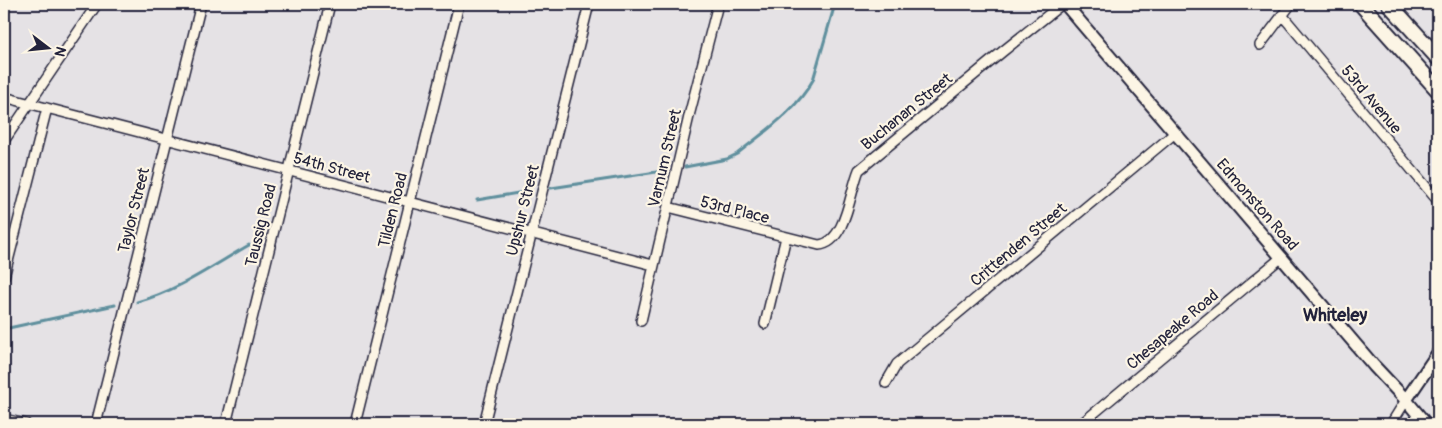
<svg xmlns="http://www.w3.org/2000/svg" width="1442" height="428" viewBox="0 0 1442 428" font-family="Pangolin,sans-serif">
	<style>
		.lines { fill: none; stroke-linecap: round; stroke-linejoin: round }
		.stream { stroke: #5e8f9d; stroke-width: 3 }
		.minor-casing { stroke: #22223b; stroke-width: 12 }
		.tertiary-casing { stroke: #22223b; stroke-width: 15 }
		.primary-casing { stroke: #22223b; stroke-width: 18 }
		.minor { stroke: #fcf5e5; stroke-width: 9 }
		.tertiary { stroke: #fcf5e5; stroke-width: 11 }
		.primary { stroke: #fcf5e5; stroke-width: 14 }
		.labels { text-anchor: middle; stroke-width: 4.5; stroke-linejoin: round; paint-order: stroke }
		.street-label { font-size: 16px; fill: #22223b; stroke: #fcf5e5 }
		.neighbourhood-label { font-size: 18px; font-weight: bold; fill: #22223b; stroke: #fcf5e5 }
	</style>
	<rect width="100%" height="100%" fill="#e5e2e5"/>
	<filter id="ink" filterUnits="userSpaceOnUse"><feTurbulence type="fractalNoise" baseFrequency=".02" numOctaves="2"/><feDisplacementMap in="SourceGraphic" scale="10" xChannelSelector="R" yChannelSelector="G"/><feConvolveMatrix kernelMatrix="1 2 1 2 8 2 1 2 1" color-interpolation-filters="sRGB"/></filter>
	<g filter="url(#ink)">
		<g class="lines">
			<!-- stream -->
			<path class="stream" d="M685,167L727,159L737,154C765,131 795,112 813,80L835,4
				M551,188L663,171
				M477,200L530,191
				M137,302C176,292 214,265 249,245
				M4,329L115,305"/>
			<!-- minor casing -->
			<g class="minor-casing">
				<path id="minor" d="M1282,15L1438,201
					M1260,45L1291,4
					M4,97L653,265
					M4,141L97,4
					M668,207L819,245C846,243 850,191 859,170L1002,52L1062,4
					M4,277L47,108
					M641,321L690,112L718,4
					M765,324L786,237
					M886,383L897,364L1175,133
					M4,419L26,424
					M96,424L201,4
					M226,424L330,4
					M355,424L459,4
					M484,424L589,4
					M1081,424L1282,257
					M1391,424L1406,400"/>
			</g>
			<!-- tertiary casing -->
			<g class="tertiary-casing">
				<path id="tertiary" d="M1065,4L1374,366L1406,400L1426,424
					M1406,400L1438,353"/>
			</g>
			<!-- primary casing -->
			<g class="primary-casing">
				<path id="primary" d="M1361,4L1438,90
					M1389,4L1438,58"/>
			</g>
			<!-- minor -->
			<use href="#minor" class="minor"/>
			<!-- tertiary -->
			<use href="#tertiary" class="tertiary"/>
			<!-- primary -->
			<use href="#primary" class="primary"/>
		</g>
	</g>
	<g class="labels">
		<!-- street labels -->
		<g class="street-label">
			<text transform="translate(1372 99) rotate(50)" y="6">53rd Avenue</text>
			<text transform="translate(906 111) rotate(-39)" y="6">Buchanan Street</text>
			<text transform="translate(664 158) rotate(-77)" y="6">Varnum Street</text>
			<text transform="translate(332 167) rotate(15)" y="6">54th Street</text>
			<text transform="translate(1258 204) rotate(49)" y="6">Edmonston Road</text>
			<text transform="translate(735 209) rotate(14)" y="6">53rd Place</text>
			<text transform="translate(133 210) rotate(-76)" y="6">Taylor Street</text>
			<text transform="translate(392 210) rotate(-76)" y="6">Tilden Road</text>
			<text transform="translate(522 210) rotate(-76)" y="6">Upshur Street</text>
			<text transform="translate(260 225) rotate(-76)" y="6">Taussig Road</text>
			<text transform="translate(1018 244) rotate(-40)" y="6">Crittenden Street</text>
			<text transform="translate(1172 329) rotate(-40)" y="6">Chesapeake Road</text>
		</g>
		<!-- neighbourhood labels -->
		<g class="neighbourhood-label">
			<text x="1335" y="321">Whiteley</text>
		</g>
	</g>
	<!-- margin -->
	<rect width="1442" height="428" fill="none" stroke="#fcf5e5" stroke-width="20"/>
	<rect x="10" y="10" width="1422" height="408" fill="none" stroke="#22223b" stroke-width="2" filter="url(#ink)"/>
	<!-- north arrow -->
	<g transform="translate(48 48) rotate(106)" stroke="#fcf5e5" stroke-width="4" paint-order="stroke">
	<path d="M0-4L9 19L0 12L-9 19Z" fill="#22223b"/>
	<text y="-8" font-size="14" font-weight="bold" text-anchor="middle" fill="#22223b">N</text>
	</g>
</svg>
